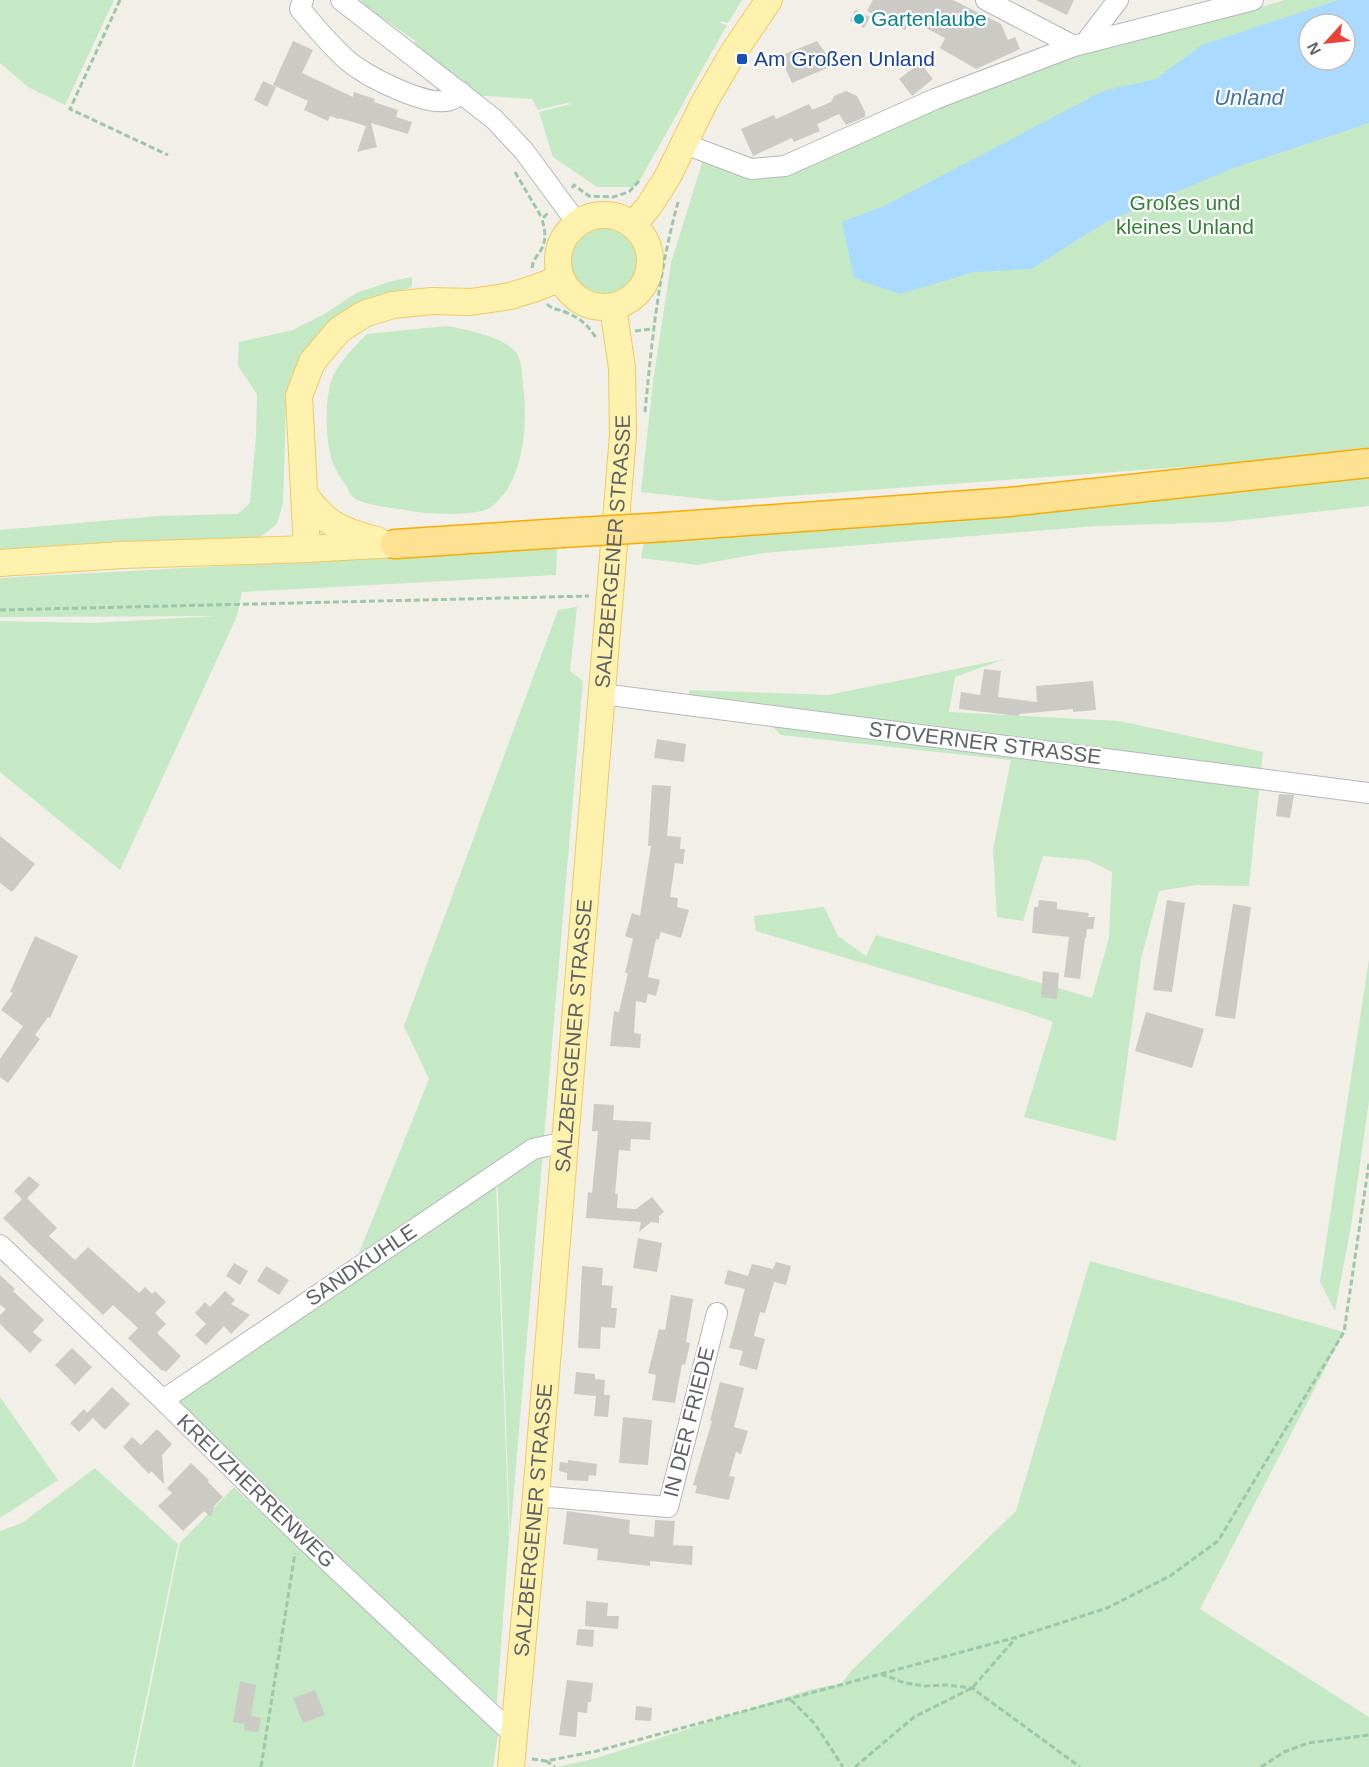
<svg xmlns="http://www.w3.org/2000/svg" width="1369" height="1767" viewBox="0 0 1369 1767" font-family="Arial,sans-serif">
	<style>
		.green { fill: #c5e8c5; fill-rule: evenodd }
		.water { fill: #aadaff; fill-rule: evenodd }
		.building { fill: #cccac5 }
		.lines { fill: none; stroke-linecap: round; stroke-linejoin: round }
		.minor-casing { stroke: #b5b8bc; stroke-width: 22 }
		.major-casing { stroke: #f2c960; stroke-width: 28 }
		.highway-casing { stroke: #f9ab00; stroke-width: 31 }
		.path { stroke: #9cc7a9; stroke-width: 3; stroke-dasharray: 6 3; stroke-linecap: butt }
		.minor { stroke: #fff; stroke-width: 20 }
		.major { stroke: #fff2af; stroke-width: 26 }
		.highway { stroke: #fde293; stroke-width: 28 }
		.highway-bridge-casing { stroke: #f9ab00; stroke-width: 31; stroke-linecap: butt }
		.highway-bridge { stroke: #fde293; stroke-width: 28 }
		.culture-dot { fill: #0f9aa8; stroke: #fff; stroke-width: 2 }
		.transit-dot { fill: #1a4fb4; stroke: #fff; stroke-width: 2 }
		.labels { text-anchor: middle; stroke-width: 4.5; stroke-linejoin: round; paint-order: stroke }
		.culture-label { font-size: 21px; fill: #0d838f; stroke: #fff; text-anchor: start }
		.transit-label { font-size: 21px; fill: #164399; stroke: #fff; text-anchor: start }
		.park-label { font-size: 21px; fill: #348238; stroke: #fff }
		.street-label { font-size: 21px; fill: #5f6368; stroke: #fff }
		.water-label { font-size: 22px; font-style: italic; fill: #4174aa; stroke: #fff }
	</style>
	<rect width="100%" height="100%" fill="#f1efe8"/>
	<!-- green -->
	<path class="green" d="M0,0H114L65,105L28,87L0,63Z
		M362,0H742L728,23L721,21L720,23L727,25L636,187H597L553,157L539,112L571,104L567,103L538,110L532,99L439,93L423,70L414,40L359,2Z
		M1285,0H1369V447L1274,460L722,501L641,492L653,382L671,263L703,160H711L764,179L802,167L1014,74L1058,59L1221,19ZM1309,24H1345V60H1309Z
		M568 260a36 36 0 1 1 72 0a36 36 0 1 1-72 0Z
		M412,277V287L361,303L297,368L286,405L283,503L277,524L263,535L243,542L0,554V530L158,516L238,514L250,503L256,436L257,394L238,366L239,342L293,330L323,315L356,293L392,281Z
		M447,326C466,330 511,337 519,358C523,368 522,383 524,394C527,430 523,483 491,507C478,517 422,514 406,510C393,508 362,505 353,497C350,495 348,489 346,485C342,479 337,473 334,466C325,446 324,396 333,376C342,359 354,347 367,334Z
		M1369,470V506L1225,522L1096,526L763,553L697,565L641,558L644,540Z
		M557,548L556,575L242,592L237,616L120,870L0,772V621L92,623L217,616L0,617V578Z
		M577,607L570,671L583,681L510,1537L497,1169L355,1263L429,1079L404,1026L558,610Z
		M1005,659L955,677L949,712L1119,721L1263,752L1249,886L1196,885L1159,891L1141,959L1116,1141L1024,1117L1053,1022L1023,1011L756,931L754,916L824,907L838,936L866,956L876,935L1092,998L1109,938L1112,872L1088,860L1043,856L1023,921L997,917L993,849L1011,760L781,735L746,701L687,698L690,690L828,695Z
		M1369,959V1101L1351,1226L1335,1311L1320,1282Z
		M496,1183L509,1538L496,1712L173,1403Z
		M1090,1261L1344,1332L1200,1609L1369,1717V1767H557L597,1758L809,1690L842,1683L852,1670L1016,1511Z
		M0,1397L58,1480L0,1518Z
		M95,1468L178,1544L132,1767H0V1531L22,1523Z
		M234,1487L498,1734L493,1767H134L180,1543Z"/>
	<!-- water -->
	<path class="water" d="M1338,0H1369V123L1231,169L1106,222L1031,269L974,272L900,294L854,278L842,222L884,206L1103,91L1156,79L1202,45ZM1309,24H1345V60H1309Z"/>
	<!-- building -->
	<path class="building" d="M873,0H953L1001,24L1008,40L1015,37L1020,49L976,69L940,48L945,38L910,20L905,30L867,11Z
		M1036,0H1074L1067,15Z
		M855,10L870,17L864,28L850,21Z
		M293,41L313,50L302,73L353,97L354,92L375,99L374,102L398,110L396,117L412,122L408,134L371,123L377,147L357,152L366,126L339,118V119L330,116L328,121L304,110L308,101L273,85Z
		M817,41L834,65L792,83L780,56Z
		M920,63L933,79L912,96L899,79Z
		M263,81L276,87L267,107L254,100Z
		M846,91L857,96L865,112V117L846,125L839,114L817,124L820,131L794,142L792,138L753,156L741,129L774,115L776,119L809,104L812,110L831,102L834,96Z
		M984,669L1001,671L998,697L1037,702L1036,686L1093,681L1096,710L1073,712V709L1019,714V716L959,709L961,692L980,695Z
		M657,739L686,744L684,762L654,758Z
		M652,785L671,786L667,836L681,837L680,849H685L683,864L675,863L670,897L678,898L677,907L689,910L681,938L661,932L658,940L656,939L648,977L660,980L656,996L648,994L646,1003L636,1001L634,1033L641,1034L640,1048L610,1046L614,1011L619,1012L628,973H625L633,939L625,936L632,913L640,916L651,846H648Z
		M1279,794L1294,795L1290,818L1276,816Z
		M0,836L35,864L12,892L0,883Z
		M1039,900L1057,902V909L1089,913L1088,917H1095L1093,929H1087L1086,938H1085L1080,979L1064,977L1069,937L1032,933L1034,907H1038Z
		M1167,900L1185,903L1172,992L1153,990Z
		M1233,904L1251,907L1235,1019L1215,1016Z
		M35,936L78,956L50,1018L48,1017L35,1035L40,1039L8,1083L0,1077V1059L23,1026L1,1010L13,993L10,992Z
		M1043,971L1059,973L1057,999L1041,997Z
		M1146,1012L1204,1029L1192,1068L1135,1051Z
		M594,1104L614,1105L613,1120L651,1122L650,1140L631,1139L630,1151L619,1150L615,1194H618L617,1208L636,1209L652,1197L664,1212L659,1216V1223L651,1222L639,1232L641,1222L586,1218L588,1192L592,1193L598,1131H592Z
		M29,1176L40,1185L27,1198L57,1228L49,1236L75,1260L88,1247L139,1293L145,1287L152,1294L155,1291L166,1302L155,1313L166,1324L157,1333L181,1356L166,1372L163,1370L162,1371L128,1338L138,1328L113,1305L103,1315L3,1218L22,1199L14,1191Z
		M638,1238L662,1243L657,1272L633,1268Z
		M776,1262L791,1266L786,1285L774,1282L765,1313L760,1312L754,1336L765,1339L757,1370L739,1365L743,1351L729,1348L745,1289L724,1284L728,1270L748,1276L752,1264L773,1269Z
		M234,1263L248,1271L240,1285L226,1276Z
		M266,1266L289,1280L279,1295L257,1281Z
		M582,1266L603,1268L602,1285L613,1286L611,1308H617L615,1328L601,1327L600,1349L578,1348Z
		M0,1275L15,1289L13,1291L44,1320L33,1332L42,1340L30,1353L0,1324V1315L6,1309L0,1305Z
		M225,1291L235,1300L231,1304L250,1315L231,1334L224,1326L206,1345L195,1335L206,1324L195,1313L205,1302L210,1307Z
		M671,1295L693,1299L686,1342L690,1343L688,1353L685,1365L682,1364L675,1403L652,1400L656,1375L648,1373L659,1329L665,1330Z
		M72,1348L92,1367L75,1385L55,1365Z
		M576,1372L595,1374V1379L605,1380L604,1395H610L608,1417L594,1416L596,1396L574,1394Z
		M720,1382L744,1388L734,1427L748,1431L741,1454L736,1452L729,1476L735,1477L729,1500L695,1493L697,1486L693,1485L712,1421H710Z
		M112,1387L130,1404L105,1430L93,1418L79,1432L70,1423L84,1409L87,1413Z
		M623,1417L652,1420L648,1465L619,1463Z
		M157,1429L172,1444L162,1455L164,1484L151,1471L149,1474L123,1447L132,1437L141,1445Z
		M568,1460L597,1464L596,1476L589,1475L588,1481L567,1480V1473L559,1471L560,1462L568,1463Z
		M191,1463L209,1480L208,1482L223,1497L214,1506L211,1517L204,1511L183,1531L158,1506L172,1493L167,1488Z
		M567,1511L630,1520L629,1534L654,1537L655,1520L675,1521L673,1545L693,1546L692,1565L650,1561V1566L597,1560L598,1549L563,1544Z
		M586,1601L608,1603L607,1616H619L618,1629L585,1626Z
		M578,1629L594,1630L593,1647L576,1645Z
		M567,1680L593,1683L591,1702H588L587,1713L578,1712L576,1737L559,1735Z
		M240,1681L256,1685L251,1716L261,1718L258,1732L244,1730L245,1724L233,1722Z
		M315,1690L325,1715L303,1723L293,1698Z
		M636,1706L652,1708L651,1721L635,1720Z"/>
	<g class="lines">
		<!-- minor casing -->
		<g class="minor-casing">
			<path id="minor" d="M303,0L300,9C315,27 330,45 348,61C366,76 427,108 450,100C455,99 458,95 461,92
				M341,0L494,119L524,151L577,223
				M986,0L1074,46
				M1086,42L1118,0
				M685,144L751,169L785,166L935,99L1074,46L1253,0
				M602,694L1369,793
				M0,1245L163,1400L298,1533L514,1735
				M163,1400L533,1149L565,1142
				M536,1496L668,1507L717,1313"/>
		</g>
		<!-- major casing -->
		<g class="major-casing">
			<g id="major">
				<circle cx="604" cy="261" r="46"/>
				<path d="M633,225L649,206L667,178L705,101L733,53L769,0"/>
				<path d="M304,494C326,524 340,531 377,540"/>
				<path d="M307,549L299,396L312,362L339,330L364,314L393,305L432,301L471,302L510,296L536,288L561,278"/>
				<path d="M0,563L122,555L307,549L395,544"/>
				<path id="s1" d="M511,1767L536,1496L623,435L622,368L613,307"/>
			</g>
		</g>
		<!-- highway casing -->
		<g class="highway-casing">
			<path id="highway" d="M665,527L1009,502L1369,463
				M395,544L562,533"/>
		</g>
		<!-- path -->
		<path class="path" d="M120,0L70,109L168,155
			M515,172L542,218
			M572,188L574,185L589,196L613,197L629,192L639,181
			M532,268C533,259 537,257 541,250C547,239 545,230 542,219L549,212
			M547,304C553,310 558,309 565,312C579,317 589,326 596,338
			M635,331L652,329
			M645,412C652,340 659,268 679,199
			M0,610L589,596
			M881,1674L905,1683L925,1686L947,1685L972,1688L1080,1767
			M791,1700L815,1724L843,1767
			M532,1759L546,1761L597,1751L1017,1637L1107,1608L1170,1576L1218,1541L1344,1332L1369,1163
			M546,1761L555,1767
			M261,1767L295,1553
			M855,1767L914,1717L972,1688L1016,1638
			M1261,1767L1284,1752L1308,1743L1369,1735"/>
		<!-- minor -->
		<use href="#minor" class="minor"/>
		<!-- major -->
		<use href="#major" class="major"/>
		<!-- highway -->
		<use href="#highway" class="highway"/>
		<!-- highway-bridge casing -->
		<g class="highway-bridge-casing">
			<path id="highway-bridge" d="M562,533L665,527"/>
		</g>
		<!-- highway-bridge -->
		<use href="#highway-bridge" class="highway-bridge"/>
	</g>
	<!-- markers -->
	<circle class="culture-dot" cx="859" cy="19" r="6"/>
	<rect class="transit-dot" x="736" y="53" width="12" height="12" rx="3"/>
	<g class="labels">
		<!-- culture labels -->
		<g class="culture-label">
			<text x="871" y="26">Gartenlaube</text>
		</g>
		<!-- transit labels -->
		<g class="transit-label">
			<text x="754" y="66">Am Großen Unland</text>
		</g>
		<!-- park labels -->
		<g class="park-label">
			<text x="1185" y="210">Großes und<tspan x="1185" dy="24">kleines Unland</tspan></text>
		</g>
		<!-- street labels -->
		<g class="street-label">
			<text dy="7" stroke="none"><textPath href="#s1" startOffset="1220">SALZBERGENER STRASSE</textPath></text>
			<text transform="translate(985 743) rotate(7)" y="7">STOVERNER STRASSE</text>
			<text dy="7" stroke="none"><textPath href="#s1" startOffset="734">SALZBERGENER STRASSE</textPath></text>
			<text transform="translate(361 1265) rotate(-34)" y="7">SANDKUHLE</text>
			<text transform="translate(689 1422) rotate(-76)" y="7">IN DER FRIEDE</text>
			<text transform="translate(256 1491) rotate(44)" y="7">KREUZHERRENWEG</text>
			<text dy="7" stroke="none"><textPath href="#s1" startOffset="248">SALZBERGENER STRASSE</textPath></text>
		</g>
		<!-- water labels -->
		<g class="water-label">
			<text x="1249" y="105">Unland</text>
		</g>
	</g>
	<!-- north arrow -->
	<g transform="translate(1327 42) rotate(243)"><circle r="28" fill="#ffffff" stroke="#bfc1c3" stroke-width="1.5"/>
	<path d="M0-4.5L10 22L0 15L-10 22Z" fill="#ea4335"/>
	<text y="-9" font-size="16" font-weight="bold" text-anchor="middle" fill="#5f6368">N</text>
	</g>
</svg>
